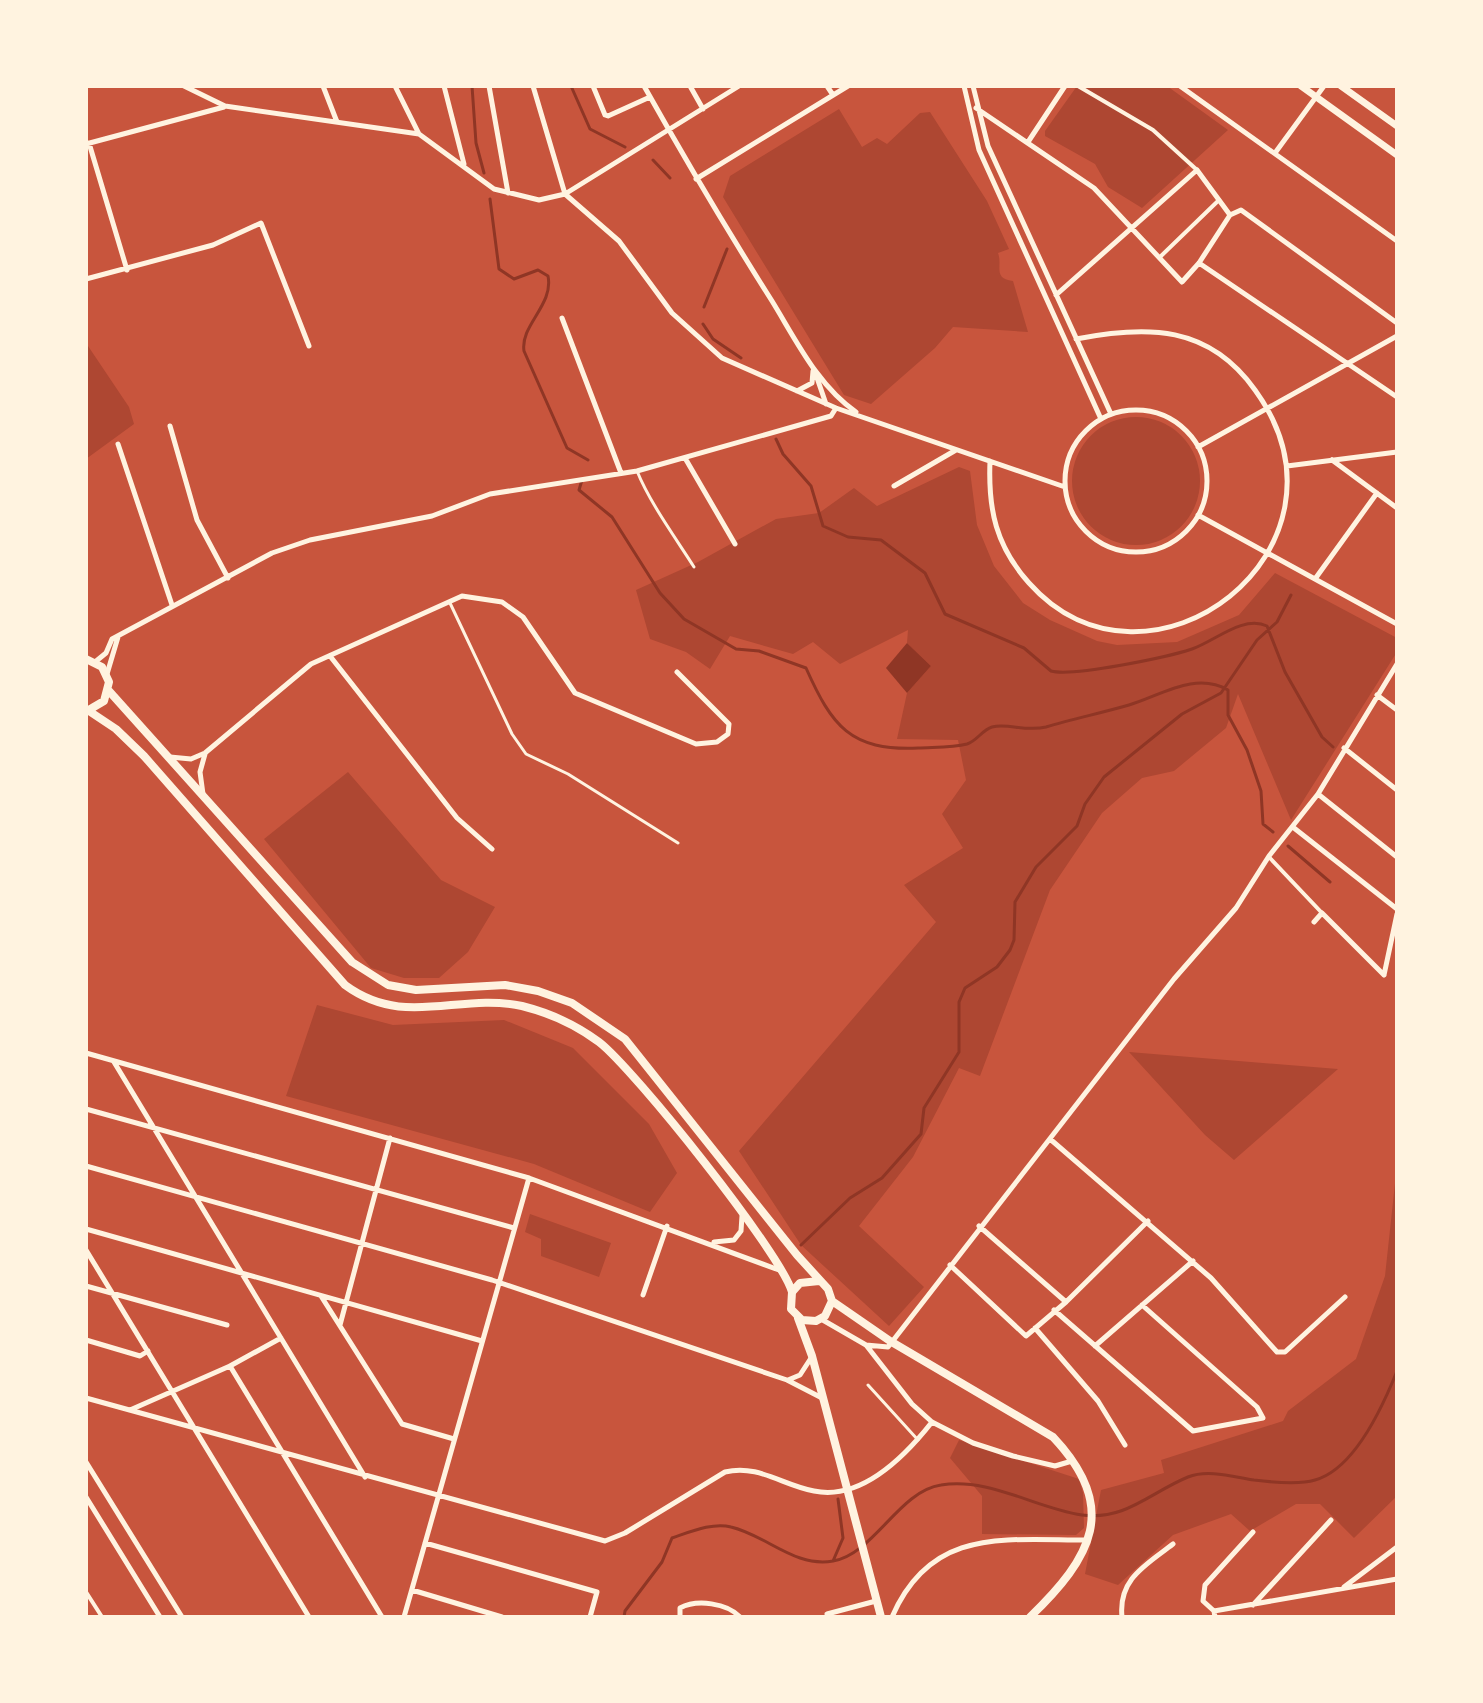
<svg xmlns="http://www.w3.org/2000/svg" width="1483" height="1703" viewBox="0 0 1483 1703" font-family="'DM Sans',sans-serif">
	<style>
		.green { fill: #ae4732 }
		.water { fill: #8f3625 }
		.lines { fill: none; stroke-linecap: round; stroke-linejoin: round }
		.stream { stroke: #8f3625; stroke-width: 3 }
		.service { stroke: #fff3e0; stroke-width: 3 }
		.pedestrian { stroke: #fff3e0; stroke-width: 4 }
		.minor { stroke: #fff3e0; stroke-width: 5 }
		.tertiary { stroke: #fff3e0; stroke-width: 7 }
		.primary { stroke: #fff3e0; stroke-width: 8 }
	</style>
	<rect width="100%" height="100%" fill="#c8553d"/>
	<!-- green -->
	<path class="green" d="M1077,86H1167L1228,130L1142,208L1108,187L1095,164L1045,136V131Z
		M839,109L862,147L877,138L887,144L920,113L930,112L987,201L1009,249L998,253C1003,266 992,278 1013,281L1028,332L953,327L935,348L871,404L844,395L723,197L730,176Z
		M86,343L129,407L134,424L86,459Z
		M1072 481a64 64 0 1 1 128 0a64 64 0 1 1-128 0Z
		M959,467L970,471L977,525L994,566L1023,603L1050,620L1097,641L1117,645L1177,642L1239,615L1275,573L1397,638V652L1291,820L1238,694L1226,728L1174,771L1142,778L1102,813L1050,890L980,1076L959,1068L913,1157L859,1226L924,1287L889,1326L801,1245L739,1151L936,922L904,885L963,848L942,814L966,780L958,740L897,739L907,693L931,666L907,643L908,630L840,664L813,642L793,654L730,636L710,669L686,652L650,639L636,590L698,562L776,519L819,513L854,488L877,506Z
		M348,772L441,880L495,907L468,952L439,978H404L371,968L264,839Z
		M317,1005L393,1025L504,1020L573,1048L649,1124L677,1173L650,1212L534,1164L286,1096Z
		M1129,1052L1338,1069L1234,1160L1205,1135Z
		M1397,1165V1496L1354,1538L1320,1504H1296L1250,1531L1231,1514L1173,1535L1118,1585L1085,1574L1101,1490L1164,1473L1161,1460L1283,1421L1288,1411L1356,1359L1385,1276Z
		M530,1214L611,1243L599,1277L541,1256V1239L525,1232Z
		M959,1440L1079,1479L1083,1493L1084,1528L1076,1535L982,1534V1496L950,1458Z"/>
	<!-- water -->
	<path class="water" d="M907,643L931,666L907,693L886,668Z"/>
	<g class="lines">
		<!-- stream -->
		<path class="stream" d="M472,86L476,143L484,173
			M571,86L590,129L625,147
			M653,160L670,178
			M490,199L499,269L514,279L538,270L548,276C554,305 520,325 524,351L567,448L588,460
			M704,307L727,249
			M703,324L713,339L741,358
			M776,439L783,454L811,486L823,526L848,537L881,540L925,573L945,614L1024,648L1051,671C1073,677 1168,657 1192,649C1215,641 1243,615 1267,626L1285,672L1322,737L1333,747
			M582,480L579,490L612,517L660,593L684,619L736,649L759,651L806,668C832,726 850,751 918,748C934,747 952,748 967,744C977,741 982,730 992,727C1008,723 1026,732 1046,727C1073,719 1101,713 1129,705C1160,696 1195,671 1228,690V715L1247,750L1261,791L1263,824L1273,832
			M1288,846L1330,882
			M801,1245L850,1198L882,1178L921,1134L924,1108L959,1052V1002L965,988L997,967L1010,950L1014,940L1015,902L1036,867L1077,826L1085,804L1104,777L1182,714L1221,693L1257,640L1277,622L1291,595
			M833,1561L843,1538L838,1499
			M624,1617L625,1611L662,1562L672,1538C690,1532 713,1522 731,1527C766,1535 795,1568 833,1561C874,1554 899,1491 941,1485C989,1477 1035,1508 1082,1515C1125,1521 1151,1492 1188,1477C1208,1469 1234,1477 1254,1480C1270,1482 1299,1485 1315,1480C1355,1469 1383,1406 1397,1371"/>
		<!-- service -->
		<path class="service" d="M637,471C650,503 675,537 694,567
			M450,603L512,734L526,754L568,774L678,843
			M868,1385L918,1440"/>
		<!-- pedestrian -->
		<path class="pedestrian" d="M1078,86L1153,130L1197,170
			M1160,257L1219,200
			M1269,857L1322,913
			M86,1592L102,1617"/>
		<!-- minor -->
		<path class="minor" d="M184,86L225,106L419,134L494,189L539,200L565,194L739,86
			M323,86L337,122
			M395,86L419,134
			M444,86L464,164
			M489,86L508,193
			M533,86L565,194
			M593,86L605,115L608,116L650,97
			M644,86C685,159 727,230 772,301C796,340 818,386 856,412
			M690,86L703,109
			M827,86L833,95
			M964,86L979,150L1101,419
			M973,86L988,146L1111,414
			M1180,86L1397,241
			M976,108L1094,188L1182,282L1199,263L1230,215
			M1028,142L1065,86
			M89,143L127,270
			M86,144L224,107
			M1275,153L1324,86
			M696,179L848,86
			M565,194L619,241L672,313L722,358L836,408L1065,487
			M1230,215L1241,210L1397,323
			M1199,263L1397,397
			M86,279L213,245L261,223L309,346
			M1056,295L1197,170L1230,215
			M562,318L621,473
			M815,372L826,404
			M797,391L812,383L813,371
			M1065 481a71 71 0 1 1 142 0a71 71 0 1 1-142 0Z
			M170,426L197,520L228,578
			M118,444L172,605
			M1198,447L1397,336
			M685,458L735,544
			M1332,460L1397,508
			M990,461C988,510 996,546 1029,583C1148,717 1370,549 1255,390C1209,325 1147,325 1076,339
			M1287,466L1397,452
			M894,486L956,450
			M1198,515L1397,624
			M1315,579L1377,493
			M330,656L457,818L492,849
			M95,662L106,653L112,639L272,553L310,540L432,516L490,494L637,471L831,416L836,408
			M107,674L118,637
			M1377,695L1397,710
			M1344,748L1397,790
			M170,757L191,759L205,753L311,664L462,596L502,602L523,617L575,693L696,744L717,742L728,734L729,724L677,672
			M203,794L200,772L205,754
			M1318,794L1397,857
			M1294,828L1397,909
			M1314,922L1322,913L1384,975
			M1384,975L1397,914
			M86,1053L529,1178L779,1270
			M114,1062L365,1477
			M86,1109L514,1228
			M1050,1139L1211,1278L1277,1352H1285L1345,1297
			M86,1166L492,1280L787,1380L822,1398
			M979,1226L1066,1302
			M86,1229L482,1341
			M714,1242L734,1240L741,1231L742,1216
			M86,1250L309,1617
			M950,1265L1026,1336L1066,1302L1148,1221
			M86,1286L227,1325
			M643,1295L667,1226
			M321,1296L402,1424L454,1439
			M1054,1310L1193,1431L1263,1418L1257,1407L1142,1305
			M821,1319L866,1345L912,1404L932,1422L973,1443L1013,1456L1055,1466L1072,1461
			M340,1325L390,1138
			M1035,1328L1098,1401L1125,1445
			M86,1340L140,1356L148,1351
			M866,1345L888,1347L1174,979L1236,908L1269,856L1318,794L1397,664
			M1095,1346L1193,1261
			M230,1366L382,1617
			M788,1380L800,1375L811,1358
			M86,1398L605,1541L625,1533L725,1472C758,1464 782,1485 814,1491C862,1501 906,1455 932,1422
			M130,1410L230,1366L281,1338
			M86,1462L182,1617
			M86,1497L160,1617
			M425,1543L597,1592L590,1617
			M1344,1587L1397,1547
			M412,1590L502,1617
			M1253,1605L1331,1520
			M1214,1611L1397,1579
			M404,1617L529,1178
			M680,1617V1608C697,1599 727,1603 740,1617
			M828,1617L827,1614L876,1601
			M892,1617C931,1527 1004,1540 1087,1540
			M1122,1617C1118,1579 1146,1565 1173,1544
			M1215,1617L1214,1611L1203,1601L1205,1585L1253,1532"/>
		<!-- tertiary -->
		<path class="tertiary" d="M1301,86L1397,155
			M1341,86L1397,126"/>
		<!-- primary -->
		<path class="primary" d="M86,659L102,667L109,682L104,701L87,711
			M109,691L352,962L388,985L416,990L505,985L538,991L572,1003L625,1039L797,1255L828,1289L832,1301L825,1316L816,1321L802,1320L791,1309L792,1292L800,1283L819,1281
			M89,711L116,729L144,756L345,985C405,1029 458,992 522,1006C550,1013 576,1025 599,1042C634,1069 781,1253 792,1292
			M832,1301L890,1341L1053,1437C1120,1508 1092,1557 1030,1617
			M798,1318L812,1356L881,1617"/>
	</g>
	<!-- border -->
	<rect width="1483" height="1703" fill="none" stroke="#fff3e0" stroke-width="176"/>
</svg>
